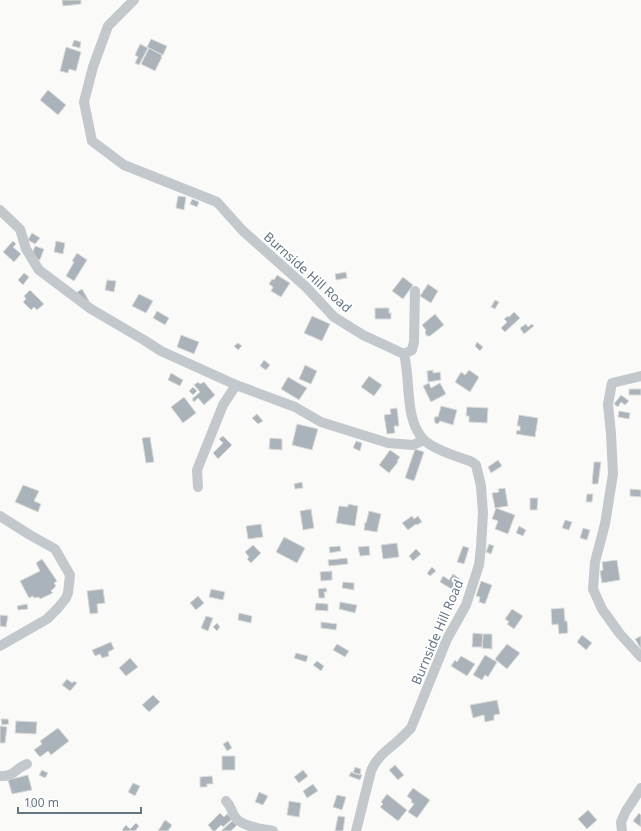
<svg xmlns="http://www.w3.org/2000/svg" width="641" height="831" viewBox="0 0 641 831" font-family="'Noto Sans',sans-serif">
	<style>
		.building { fill: #aab3b9; stroke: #dcdcda }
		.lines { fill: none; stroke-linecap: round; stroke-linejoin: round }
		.minor { stroke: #c3c8cc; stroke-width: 10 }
		.labels { text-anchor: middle; stroke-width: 4; stroke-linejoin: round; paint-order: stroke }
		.street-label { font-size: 13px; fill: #657683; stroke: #fff }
	</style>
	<rect width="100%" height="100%" fill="#fafaf8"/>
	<!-- building -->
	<path class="building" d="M62,0H81V4L63,6Z
		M151,39L167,46L163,55L147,47Z
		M74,40L81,42L80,48L72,46Z
		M140,44L148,48L139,65L135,63L138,57L135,55Z
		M66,47L81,52L76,71L69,69L68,73L60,71Z
		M149,48L162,55L161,57H162L155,71L141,64Z
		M48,90L66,105L58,115L40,100Z
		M178,196L186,197L184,210L176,208Z
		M192,199L199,202L197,207L190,204Z
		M32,233L40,238L35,244L28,240Z
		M13,241L16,244L13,247L21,254L14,262L3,252Z
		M56,241L65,243L63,254L54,252Z
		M35,246L44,249L40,260L31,257Z
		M77,253L87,260L74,281L66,276L74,262L72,261Z
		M346,272L347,278L336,280L335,274Z
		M24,273L29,277L23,285L18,280Z
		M277,275L290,283L281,297L271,291L273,287L269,284L272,279L274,280Z
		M403,277L413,285L403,299L392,291Z
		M107,280L116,281L114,292L105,290Z
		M428,284L438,291L431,303L420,296Z
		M82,289L89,301L84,304L77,292Z
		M30,290L44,304L37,310L34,307L31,310L23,302L26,299L24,296Z
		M139,294L153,301L146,313L132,306Z
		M495,300L499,302L495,309L491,307Z
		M375,308H389V313H391V319H375Z
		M157,311L169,318L165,325L153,318Z
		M514,312L520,318L505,332L501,328L507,322L504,319L508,316L509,317Z
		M435,314L444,325L430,336H427L425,333L426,330L422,325Z
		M312,316L330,324L322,341L304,333Z
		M526,324L528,327L532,324L534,326L524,334L520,328Z
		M181,335L199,342L194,354L177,347Z
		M477,342L483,347L480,351L475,346Z
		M238,343L242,346L238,350L234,346Z
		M264,360L270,365L266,370L260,366Z
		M305,365L317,371L311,384L299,379Z
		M433,370V373L440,372L441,380L428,382L427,371Z
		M469,370L479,377L470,392L455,382L461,372L465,375Z
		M171,373L183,380L180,386L168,380Z
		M369,376L382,385L374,396L361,387Z
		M288,377L307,388L299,400L281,389Z
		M198,382L200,384L204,382L215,395L204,405L198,398L194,402L192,399L200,392L194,385Z
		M429,383L431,388L440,383L446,394L431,402L423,386Z
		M193,387L197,391L193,395L189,391Z
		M629,389H641V395H629Z
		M621,395L629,401L625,405L621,402L618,407L614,404Z
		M184,397L196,413L183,423L171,407Z
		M441,406L457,410L453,425L440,421L438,424L435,423L434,419L436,416L438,417Z
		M467,407L488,408L487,423L469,422V416H466Z
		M397,408L399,426H394L395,433L387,434L384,415L391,414L390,409Z
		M619,411L630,413L629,419L618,417Z
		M257,414L263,421L258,424L252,418Z
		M519,415L538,418L535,437L516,434L517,430L520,431V426H517Z
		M297,424L318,429L312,450L292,445Z
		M223,436L232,445L218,459L213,453L223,443L219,439Z
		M150,437L154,462L146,463L142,438Z
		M270,438L282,439V450L269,449Z
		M356,441L362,443L360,451L353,448Z
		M415,449L424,452L414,481L405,478Z
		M390,450L400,457L397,461L398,462L389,473L379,465Z
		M498,460L502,466L491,473L488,467Z
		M594,462H601L598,484H592Z
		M302,482L303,488L295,489L294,484Z
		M23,485L39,491L34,501L41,504L38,512L15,502Z
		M505,488L508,506L495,508L492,493L499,492L498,489Z
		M630,489L641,490V497L630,496Z
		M587,494H593L592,502H586Z
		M530,498H538L537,510H530Z
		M348,504L358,506L355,526L336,523L339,506L348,507Z
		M496,508L515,515L508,534L495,529L498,521L492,519Z
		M311,509L314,528L303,530L300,511Z
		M369,511L381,514L377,532L364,530L365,522L366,523Z
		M412,516L414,519L418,516L422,522L417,525L416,524L408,530L402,523Z
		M565,520L572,522L569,530L562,528Z
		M261,524L263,537L248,539L246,526Z
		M519,526L526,530L523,536L516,533Z
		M583,528L590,530L587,540L580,538Z
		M284,537L305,548L297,563L276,552Z
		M397,543L399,557L383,559L381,545Z
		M489,544L494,546L491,554L486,552Z
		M253,545L261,553L251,563L247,559L249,557L245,552Z
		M340,546L341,551L330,553L329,547Z
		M369,546L370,555L360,556L358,547Z
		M463,546L469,548L464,564L457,562Z
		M416,549L421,554L413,561L409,556Z
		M347,558L348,564L329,566L328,560Z
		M42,559L57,581L54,583L56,586L51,591L53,593L40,599L39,597L34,598L33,596L29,598L20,581L40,571L36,563Z
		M617,560L620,580L602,583L600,571L603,570L602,562Z
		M432,567L436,571L430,576L427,573Z
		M332,571V580L321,581L320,572Z
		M453,574L460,579L453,590L440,582L443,576L449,580Z
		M481,581L492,585L485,604L479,602L480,597L476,596Z
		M343,582L354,583V590L342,588Z
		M326,588L327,592H324L325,598H319L318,589Z
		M103,589L105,603L97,604L98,613L90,614L87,591Z
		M211,589L225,592L223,600L209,597Z
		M198,596L204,603L196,610L190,603Z
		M340,602L357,605L355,613L339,609Z
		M316,603L328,604V611L315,610Z
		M27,604L28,609L18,610L17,606Z
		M564,608L565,621H567L568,633L559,634L558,624L552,625L551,609Z
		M512,609L523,616L514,629L507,624L509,622L505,619Z
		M239,613L252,616L251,623L238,620Z
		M0,615L8,616L6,627L0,626Z
		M206,616L213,618L208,631L201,628Z
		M321,622L337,624L336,630L321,628Z
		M217,623L220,627L217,631L213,627Z
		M473,633L483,634L482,647H472Z
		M483,634H492V649L482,648Z
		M582,635L592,643L586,650L577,642Z
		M641,636V649L635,639Z
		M111,642L114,649L108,652L109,656L102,658L100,654L95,656L92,650Z
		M337,644L349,651L345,657L333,650Z
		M507,644L520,653L507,669L495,659Z
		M296,653L308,656L306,662L294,658Z
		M485,655L497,662L488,677L485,675L482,680L473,675Z
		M461,656L475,664L467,676L451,666L455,660L457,662Z
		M130,658L138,667L126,676L119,668Z
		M317,661L324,666L321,671L313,665Z
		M67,679L72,683L74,681L77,683L70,691L62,685Z
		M153,695L160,702L149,712L142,705Z
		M497,700L500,714L494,715V720L485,722L484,715L473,718L470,705Z
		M1,719H8L9,724L2,725Z
		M16,721L37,722L36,734L15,733Z
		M0,726L7,727L5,743H0Z
		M58,728L69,741L51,755L48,751L40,757L34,750L42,744L40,741Z
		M228,741L232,748L227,751L223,744Z
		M222,756H235V770H222Z
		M395,765L404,775L398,780L389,770Z
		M355,767L361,769L360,775L353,773Z
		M42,770L48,773L45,778L39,775Z
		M303,770L308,776L299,783L294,777Z
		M351,772L362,775L360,780L349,776Z
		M28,775L32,790L12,794L8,780Z
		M212,776L213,784H207V787H200V777Z
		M133,783L140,786L135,796L128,792Z
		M313,784L318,791L307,798L303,791Z
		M413,788L430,800L417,818L408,812L414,804L411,802L412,800L407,796Z
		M259,792L268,796L263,805L255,802Z
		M387,794L407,810L398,821L380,807L383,804L381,802Z
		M337,795L346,797L342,810L333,807Z
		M36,799L38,804L30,808L28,802Z
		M289,801L301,803L299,817L287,815Z
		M588,810L597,820L587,829L578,819Z
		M220,813L224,817L227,814L232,819L223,827L221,825L215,831H213L208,825Z
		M639,813L641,815V827L633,821Z
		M338,816L345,817L343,831H335Z
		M165,820L172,825L168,831H158Z
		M232,821L237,825L231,831H221Z
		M136,823L139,826L135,831H132L131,830L129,831H123L122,830L126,825L130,829Z"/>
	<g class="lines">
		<!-- minor -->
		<path class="minor" d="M134,0L108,26L93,67L84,102L92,141L124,165L217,202L243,231L306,287L334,317L363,335L404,354C411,380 404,420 424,440C434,450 459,457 472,462L476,465L481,486L483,513L481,547L479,565L466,605L447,639L411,728C408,731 405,734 402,737C390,749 378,754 371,771L356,831
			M0,210L20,229L26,249L39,270L91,309L144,340L161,351L236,385L295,407L321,422L388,443L413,445L424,440
			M404,354L412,350L414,342L415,291
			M641,376L612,383L608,404L611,434L613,474L605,524L595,562L593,589L602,609L620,634L641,657
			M198,487L197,470L223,405L236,385
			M0,516L30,535L55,549L70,575L68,593L66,598L58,608L47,619L0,646
			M0,776C15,777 15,768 27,764
			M226,801C232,807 231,811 235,817C242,827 263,829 273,831
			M622,831L621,822L626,811L641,788"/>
	</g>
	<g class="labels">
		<!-- street labels -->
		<g class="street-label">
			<text transform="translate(308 272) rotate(42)" y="5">Burnside Hill Road</text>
			<text transform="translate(437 632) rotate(-67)" y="5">Burnside Hill Road</text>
		</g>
	</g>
	<!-- scale -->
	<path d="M18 807v6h123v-6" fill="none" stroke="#657683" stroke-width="2"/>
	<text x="24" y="807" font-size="12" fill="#657683" stroke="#ffffff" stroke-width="3" paint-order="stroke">100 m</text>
</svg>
